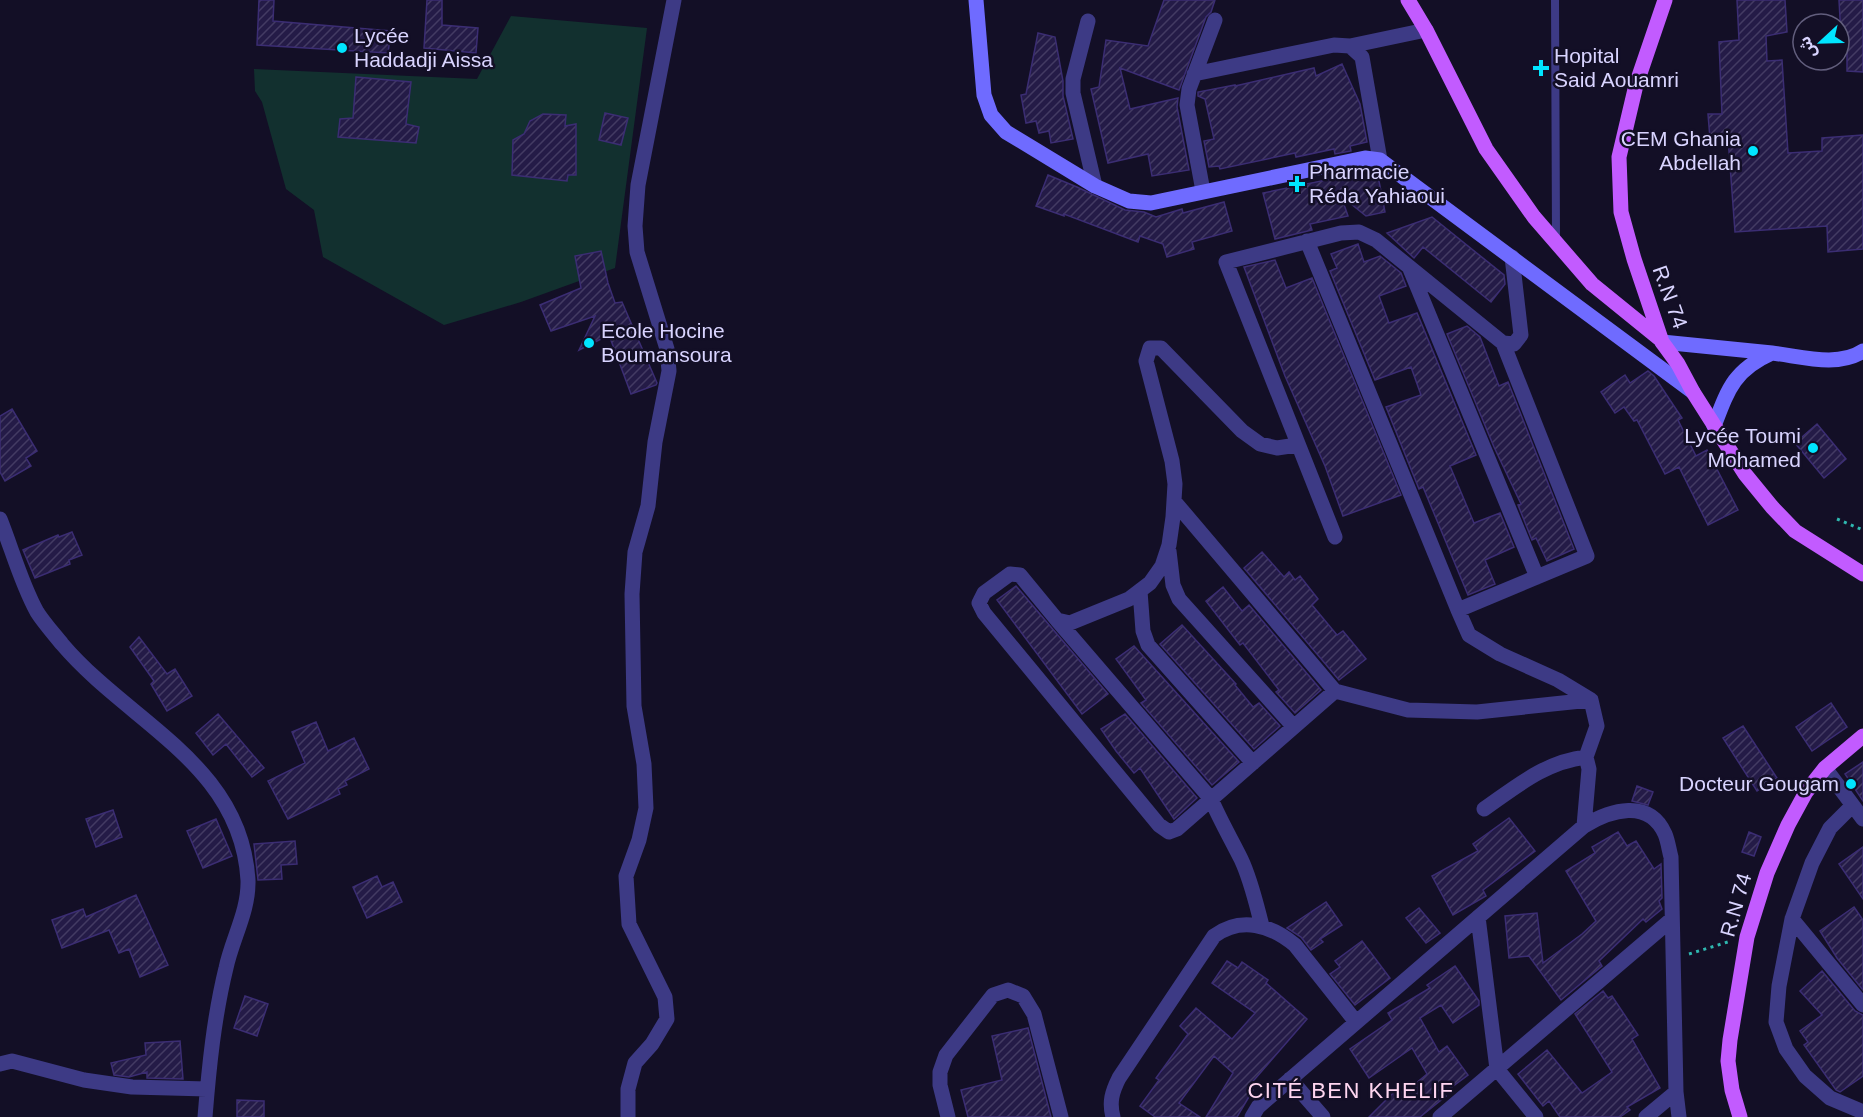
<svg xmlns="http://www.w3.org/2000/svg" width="1863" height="1117" viewBox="0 0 1863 1117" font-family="Helvetica,'Noto Sans Arabic',sans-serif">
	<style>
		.pitch { fill: #12302f }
		.building { fill: url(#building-hatch); stroke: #3b2d73; stroke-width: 1.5 }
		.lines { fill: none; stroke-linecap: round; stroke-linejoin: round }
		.path { stroke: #2fb8b0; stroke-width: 3; stroke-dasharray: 3 4.5; stroke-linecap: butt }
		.lane { stroke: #3d3a85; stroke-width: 8 }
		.street { stroke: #3d3a85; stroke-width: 15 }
		.secondary { stroke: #6f6bff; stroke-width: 15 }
		.primary { stroke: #c25bff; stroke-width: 15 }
		.poi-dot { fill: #00e5ff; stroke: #130f26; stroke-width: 2 }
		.labels { text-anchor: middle; stroke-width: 5; stroke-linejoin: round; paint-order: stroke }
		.poi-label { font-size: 21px; fill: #d9d4ff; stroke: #130f26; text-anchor: start }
		.street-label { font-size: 21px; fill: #d9d4ff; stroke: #130f26 }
		.neighbourhood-label { font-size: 22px; letter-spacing: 1.5px; fill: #ffd6f0; stroke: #130f26 }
	</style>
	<defs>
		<pattern id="building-hatch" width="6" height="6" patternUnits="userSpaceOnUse" patternTransform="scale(1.5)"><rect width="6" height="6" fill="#241b47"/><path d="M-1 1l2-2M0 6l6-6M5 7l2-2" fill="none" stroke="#433b63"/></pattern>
	</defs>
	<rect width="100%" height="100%" fill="#130f26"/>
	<!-- pitch -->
	<path class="pitch" d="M511,16L647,28L615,268L521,302L444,325L323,257L314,210L286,189L262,102L255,91L254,69L477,79Z"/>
	<!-- building -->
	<path class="building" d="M259,0H274L273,21L391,31L388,53L257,45Z
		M427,0H442V25L478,28L476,53L424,48Z
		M1164,0H1215L1211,12L1206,17L1179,90L1120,68L1130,109L1178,98L1177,107L1189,170L1152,176L1148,154L1108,163L1091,89L1099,87L1106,40L1148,46Z
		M1737,0H1785L1787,32L1766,36L1767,61L1782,60L1788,153L1822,151V138L1863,135V249L1828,252L1827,226L1735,232L1728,138L1710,139L1708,114H1722L1719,42L1739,40Z
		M1839,0H1863V72L1847,71V36L1841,37Z
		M1038,33L1055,37L1063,81V96L1073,139L1051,143L1049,131L1039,133L1036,121L1026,123L1021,95L1026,94Z
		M1342,64L1360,104L1367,142L1350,146L1351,151L1335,154L1334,149L1296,157L1295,153L1220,169L1219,166L1209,167L1204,141L1214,139L1205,99L1198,96V92L1235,85V86L1314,68L1316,76Z
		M356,77L411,82L406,124L419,127L416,143L338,137L340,119L353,118Z
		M605,113L628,118L621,145L599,140Z
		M543,114L566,115L565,126L576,124V175H568L567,181L512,175L513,140L524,134L530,121Z
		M1356,170L1358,180L1378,176L1385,212L1366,216L1341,196L1348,216L1310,224L1312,230L1275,239L1263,193L1341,177L1340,173Z
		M1048,175L1077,187L1125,210L1144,212L1156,217L1182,209L1183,213L1224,202L1232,231L1192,242L1194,249L1167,257L1163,244L1140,236L1138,242L1064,214V216L1036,206Z
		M1432,217L1504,275L1505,284L1491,302L1423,247L1414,258L1387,233Z
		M1358,244L1364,262L1380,256L1401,273L1406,286L1379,296L1389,323L1417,313L1476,455L1450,466L1474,523L1500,513L1514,547L1485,560L1495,584L1468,595L1423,487L1419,489L1386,407L1421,395L1411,367L1375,380L1330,271L1337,268L1331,254Z
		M601,251L608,283L615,303L622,302L657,383L656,385L631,394L609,335L579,350L595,316L551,331L540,305L581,288L575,256Z
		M1275,260L1286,288L1312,278L1401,495L1343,516L1325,466L1285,376L1244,267Z
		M1467,326L1480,337L1499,386L1508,382L1574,549L1547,561L1536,538L1532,540L1518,505L1521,504L1494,447L1447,334Z
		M1648,371L1654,376L1682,418L1678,420L1696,456L1707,450L1738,510L1708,525L1679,467L1665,474L1637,420L1634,421L1624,407L1615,413L1601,392L1625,375L1630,383Z
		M12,409L37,451L26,458L31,466L5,481L0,472V416Z
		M1817,424L1846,459L1824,478L1795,443Z
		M72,532L82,555L69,560L70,564L35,578L23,550L58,535L59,537Z
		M1262,552L1284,577L1289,572L1295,580L1300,576L1318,599L1312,605L1337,635L1343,631L1366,659L1339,680L1244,568Z
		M1016,586L1108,694L1082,714L997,600Z
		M1223,587L1242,611L1249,605L1321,690L1295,713L1276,692L1279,690L1243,643L1240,645L1206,601Z
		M1182,625L1236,684L1235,685L1253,707L1259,703L1280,726L1254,749L1160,644Z
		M139,637L167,674L175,669L192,696L167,711L151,684L154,681L130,647Z
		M1134,646L1239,762L1212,785L1141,703L1146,700L1116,659Z
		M1831,703L1847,727L1812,751L1796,727Z
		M218,714L264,768L252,777L226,744L213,755L196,733Z
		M1125,714L1197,798L1174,819L1140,768L1134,773L1116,751L1101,729Z
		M316,722L328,751L354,738L369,769L345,781L347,785L338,789L340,794L288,819L268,781L305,763L292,732Z
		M1743,726L1777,778L1757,791L1723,738Z
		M1863,762V801L1845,774Z
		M1637,786L1653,792L1648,805L1632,801Z
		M113,810L122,837L96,847L86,819Z
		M1509,818L1535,851L1483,890L1486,896L1453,915L1432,876L1478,851L1473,844Z
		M216,819L232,856L203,868L187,831Z
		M1618,832L1627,846L1636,841L1654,869L1661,864L1662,898L1659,901L1662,909L1646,922L1643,919L1599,961L1602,966L1561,1000L1529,956L1509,958L1505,916L1537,913L1543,963L1582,934L1596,921L1566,871L1595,853L1592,847Z
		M1749,832L1761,837L1754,856L1742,852Z
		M295,841L297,864L281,865L282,879L258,880L254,844Z
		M1863,847V899L1839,864Z
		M377,876L382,887L393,882L402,902L367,918L353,887Z
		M136,895L168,965L140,977L129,949L119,953L109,930L62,948L52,920L83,909L86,917Z
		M1326,902L1342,925L1320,939L1323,942L1311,950L1301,937L1287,928Z
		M1854,907L1863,920V990L1837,958L1820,931Z
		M1419,908L1440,933L1426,943L1406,918Z
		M1362,941L1390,978L1355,1005L1330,974L1340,967L1335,961Z
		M1227,961L1238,968L1242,962L1268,980L1266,983L1307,1019L1248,1087L1253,1090L1237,1117H1206L1233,1073L1214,1056L1179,1103L1200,1117H1155L1140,1106L1159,1080L1156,1078L1188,1034L1180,1026L1196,1008L1232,1039L1255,1013L1212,983Z
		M1455,966L1479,1001V1005L1453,1023L1441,1005L1420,1018L1439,1052L1447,1046L1468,1075L1444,1093L1446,1096L1420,1117H1369L1398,1088L1403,1094L1427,1074L1412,1048L1369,1078L1350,1049L1392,1020L1388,1013L1430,988L1427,985Z
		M1822,971L1855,1011L1863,1015V1076L1840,1092L1836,1090L1804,1045L1808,1042L1800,1031L1822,1015L1800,991Z
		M1603,991L1608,998L1612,996L1638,1035L1632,1039L1660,1088L1627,1107L1630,1110L1620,1117H1560L1549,1101L1543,1106L1518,1074L1547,1050L1582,1093L1612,1072L1575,1014Z
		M245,996L268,1004L257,1036L234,1028Z
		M1028,1028L1051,1117H968L961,1090L1002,1080L992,1036Z
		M180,1041L183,1079L147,1078V1072L129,1077L114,1075L111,1063L146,1055L145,1043Z
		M237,1100L264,1101V1117H237Z"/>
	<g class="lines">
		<!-- path -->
		<path class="path" d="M1837,519L1863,530
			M1689,954L1731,941"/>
		<!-- lane -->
		<path class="lane" d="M1555,0L1556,238"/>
		<!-- street -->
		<path class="street" d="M1088,21L1073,79V93L1095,186
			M1350,46L1426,30
			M1194,74L1334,45L1350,46L1362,57L1380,160
			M1203,191L1187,105L1189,89L1215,20
			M1307,241L1458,610L1587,556L1503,343
			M1410,269L1537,577
			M1174,501L1335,691L1177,829L1169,832L1159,825L984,613L979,603L984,593L1010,574L1020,575L1057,620L1070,623L1129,599L1150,583L1162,566L1169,545L1173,517L1175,484L1172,461L1146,361L1150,348H1161L1242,431L1260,444L1277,448L1297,445
			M0,519C12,549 21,583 37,612C44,623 54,634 62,644C129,723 241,764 248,880C249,911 232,939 226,968C214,1017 209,1067 205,1117
			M1335,537L1226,262L1341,233L1359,232L1376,240L1503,343L1514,344L1521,335L1512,257
			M1169,551L1173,585L1179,599L1294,727
			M1140,591L1143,631L1148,645L1253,763
			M1458,610L1469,635L1500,654L1558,680L1591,700L1597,726L1586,757
			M1057,620L1211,799C1220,820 1231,839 1241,859C1251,880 1256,903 1262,926
			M1335,691L1408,710L1477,712L1591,700
			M1825,768L1863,819
			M1852,806L1830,828L1812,863L1792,919L1779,986L1776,1022L1786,1049L1805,1076L1830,1098L1863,1112
			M1484,809C1517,786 1545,762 1586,757L1589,769L1584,826
			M1478,917L1497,1069L1536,1117
			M1792,919L1863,1005
			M0,1064L12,1061L84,1080L132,1087L207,1089
			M1290,1079L1323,1117
			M628,1117V1089L635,1063L652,1044L667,1019L665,997L629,924L626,876L639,840L646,808L644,764L634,706L632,594L635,552L648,506L655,442L669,371L667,349L637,252L635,226L638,185L674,0
			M948,1117L940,1085V1072L946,1055L993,995L1008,990L1023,996L1034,1014L1061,1117
			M1113,1117C1109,1102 1112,1092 1119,1078L1214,936C1241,916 1271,925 1295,945L1356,1022
			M1252,1117L1258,1107L1584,826C1610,810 1649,798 1665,834C1668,841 1669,850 1671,857L1676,1092L1679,1117
			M1440,1117L1672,919
			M1646,1117L1676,1092"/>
		<!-- secondary -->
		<path class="secondary" d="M976,0L984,95L991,115L1006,132L1095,186L1129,201L1151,203L1365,158L1380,160L1693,392
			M1662,342L1772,353C1734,370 1728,389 1714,426
			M1772,353C1800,356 1838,368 1863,351"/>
		<!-- primary -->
		<path class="primary" d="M1408,0L1426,30L1486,149L1534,217L1592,284L1661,340
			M1665,0L1636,85L1619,157L1621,212L1634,259L1662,342L1678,364L1693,392L1745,474L1772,507L1795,531L1863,574
			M1740,1117L1732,1090L1728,1061L1730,1040L1747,937L1767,873L1788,825L1806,792L1825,768L1863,736"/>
	</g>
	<!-- markers -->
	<g class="poi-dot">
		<circle cx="342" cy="48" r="6"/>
		<path d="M1538 59h6v6h6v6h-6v6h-6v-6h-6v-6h6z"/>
		<circle cx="1753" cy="151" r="6"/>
		<path d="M1294 175h6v6h6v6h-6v6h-6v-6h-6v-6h6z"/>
		<circle cx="589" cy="343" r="6"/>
		<circle cx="1813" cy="448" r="6"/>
		<circle cx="1851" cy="784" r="6"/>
	</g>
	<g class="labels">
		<!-- poi labels -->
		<g class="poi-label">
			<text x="354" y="43">Lycée<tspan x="354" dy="24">Haddadji Aissa</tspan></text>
			<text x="1554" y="63">Hopital<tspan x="1554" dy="24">Said Aouamri</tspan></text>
			<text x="1741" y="146" text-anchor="end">CEM Ghania<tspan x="1741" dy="24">Abdellah</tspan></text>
			<text x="1309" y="179">Pharmacie<tspan x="1309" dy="24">Réda Yahiaoui</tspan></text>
			<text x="601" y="338">Ecole Hocine<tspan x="601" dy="24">Boumansoura</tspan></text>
			<text x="1801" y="443" text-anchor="end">Lycée Toumi<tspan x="1801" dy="24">Mohamed</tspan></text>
			<text x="1839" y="791" text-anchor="end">Docteur Gougam</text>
		</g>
		<!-- street labels -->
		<g class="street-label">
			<text transform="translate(1670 297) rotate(70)" y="7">R.N 74</text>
			<text transform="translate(1736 905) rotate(-74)" y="7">R.N 74</text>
		</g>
		<!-- neighbourhood labels -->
		<g class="neighbourhood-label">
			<text x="1351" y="1098">CITÉ BEN KHELIF</text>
		</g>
	</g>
	<!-- north arrow -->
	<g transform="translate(1821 42) rotate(248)"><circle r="28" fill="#130f26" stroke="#625e7d" stroke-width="1.5"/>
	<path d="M0-4.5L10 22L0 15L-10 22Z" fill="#00e5ff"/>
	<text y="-9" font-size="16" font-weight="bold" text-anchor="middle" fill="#d9d4ff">ش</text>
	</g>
</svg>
